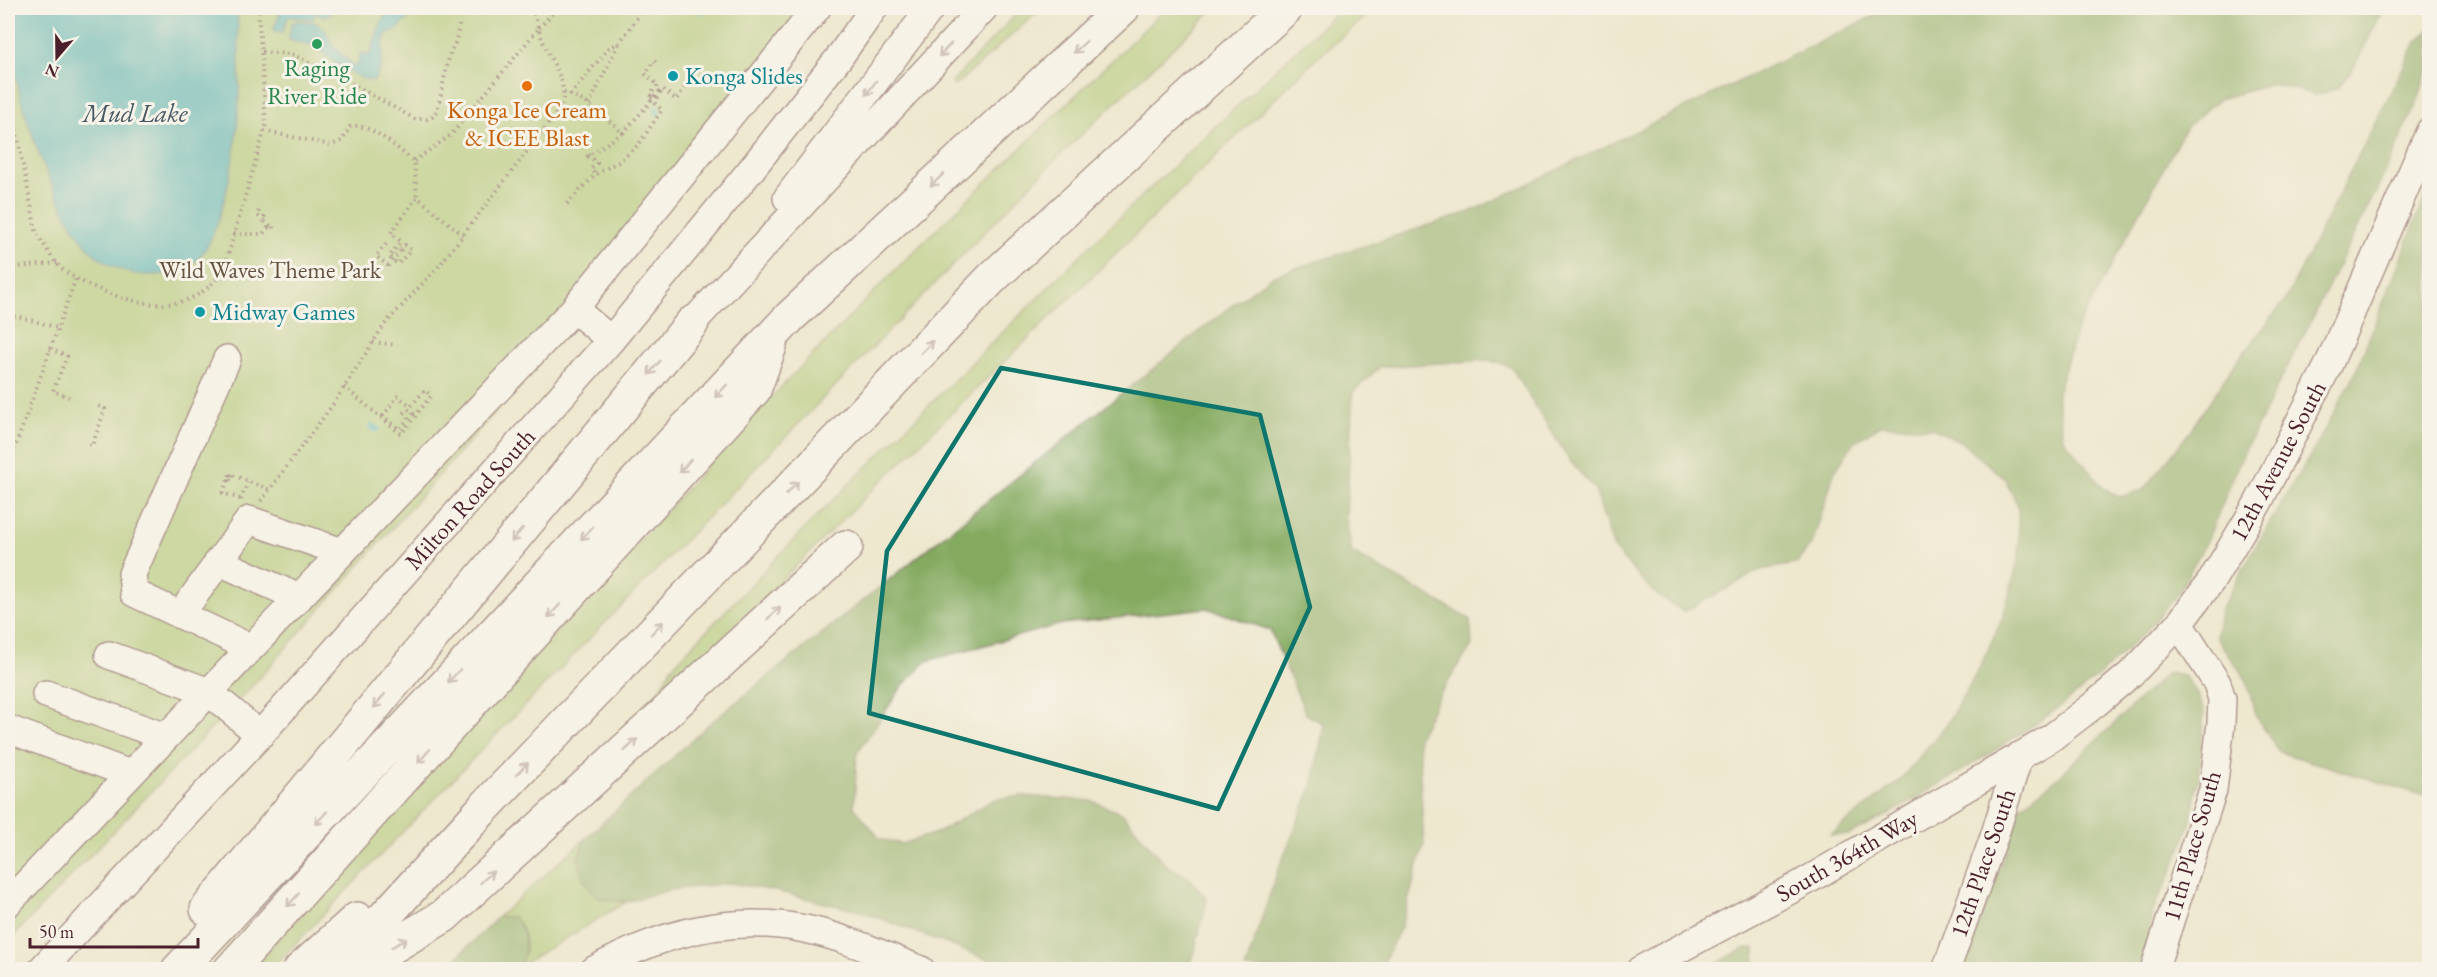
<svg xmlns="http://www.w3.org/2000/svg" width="2437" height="977" viewBox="0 0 2437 977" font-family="'EB Garamond',serif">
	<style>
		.green { fill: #a5c56d; stroke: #78724c; stroke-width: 1.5 }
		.forest { fill: #84aa60; stroke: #676446; stroke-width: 1.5 }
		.water { fill: #40afbb; stroke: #456773; stroke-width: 1.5 }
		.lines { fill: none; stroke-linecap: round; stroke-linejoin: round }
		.stream { stroke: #40afbb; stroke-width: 7 }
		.minor-casing { stroke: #633d44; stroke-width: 30 }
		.highway-casing { stroke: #633d44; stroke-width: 36 }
		.path { stroke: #633d44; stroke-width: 4; stroke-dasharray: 1.5 4.5; stroke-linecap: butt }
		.minor { stroke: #fff; stroke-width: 27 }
		.highway { stroke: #fff; stroke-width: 33 }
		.path-bridge { stroke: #633d44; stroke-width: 4; stroke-dasharray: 1.5 4.5; stroke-linecap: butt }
		.oneway { stroke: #ae9aa0 }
		.marked { fill: none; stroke: #0f766e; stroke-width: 4.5; stroke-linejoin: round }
		.leisure-dot { fill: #2e9e5b; stroke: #f7f3e8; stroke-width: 2 }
		.culture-dot { fill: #0f9aa8; stroke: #f7f3e8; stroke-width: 2 }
		.food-dot { fill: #e8710a; stroke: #f7f3e8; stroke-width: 2 }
		.labels { text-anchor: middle; stroke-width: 6; stroke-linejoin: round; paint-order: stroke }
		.leisure-label { font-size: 24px; fill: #27864d; stroke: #f7f3e8 }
		.culture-label { font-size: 24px; fill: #0d838f; stroke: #f7f3e8; text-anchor: start }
		.food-label { font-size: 24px; fill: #c56008; stroke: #f7f3e8 }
		.park-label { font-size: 24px; fill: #65513f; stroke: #f7f3e8 }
		.street-label { font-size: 24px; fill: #4a1f2b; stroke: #f7f3e8 }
		.water-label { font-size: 26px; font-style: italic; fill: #465965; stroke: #f7f3e8 }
	</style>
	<rect width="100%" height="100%" fill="#f7f3e8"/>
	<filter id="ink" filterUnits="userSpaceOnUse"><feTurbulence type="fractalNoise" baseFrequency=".0167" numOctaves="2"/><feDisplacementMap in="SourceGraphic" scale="12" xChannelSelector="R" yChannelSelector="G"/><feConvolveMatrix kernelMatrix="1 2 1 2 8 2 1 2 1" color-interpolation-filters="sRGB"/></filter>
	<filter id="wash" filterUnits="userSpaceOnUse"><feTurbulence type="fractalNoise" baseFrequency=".008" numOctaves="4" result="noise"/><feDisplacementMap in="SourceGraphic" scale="24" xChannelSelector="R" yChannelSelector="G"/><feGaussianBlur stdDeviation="1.35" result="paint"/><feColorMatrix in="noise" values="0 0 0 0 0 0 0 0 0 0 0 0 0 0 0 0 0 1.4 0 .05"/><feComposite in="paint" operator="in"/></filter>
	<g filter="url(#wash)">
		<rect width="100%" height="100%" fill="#eee8cf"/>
		<!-- green -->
		<path class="green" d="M8,8H824L553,347L253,685L8,942Z
			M1022,8H1042L955,86L952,82Z
			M1166,8H1215L1054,161L491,740L271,969L250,970L746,423L908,257Z
			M1341,8H1376L1318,57L863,499L699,663L680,680L658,693L671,668L813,520L1105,231Z
			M586,838L578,858L598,898L626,902L518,967L525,950L498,917Z"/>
		<!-- forest -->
		<path class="forest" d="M1890,8H2384L2354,67L2338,88L2316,95L2273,84L2219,99L2186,127L2077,329L2057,393L2063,438L2102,487L2119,497L2143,490L2185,438L2237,361L2285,301L2415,44L2429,30V67L2418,100L2378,188L2242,456L2207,541L2178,593L2145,632L2099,676L2053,712L1989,754L1893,812L1849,835H1830L1900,780L1946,725L1979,669L2003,617L2019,557L2018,506L2005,479L1961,442L1932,428L1881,425L1854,442L1834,473L1813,542L1796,564L1760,570L1684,612L1653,592L1614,549L1595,490L1570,461L1511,367L1489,360L1380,367L1353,392L1346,518L1352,553L1470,619L1472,645L1440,694L1418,737L1424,844L1401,927L1380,969H1245L1278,870L1312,787L1324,724L1306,714L1270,630L1207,608L1062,624L927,661L903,685L857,753L854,807L880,839L902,844L939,832L995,799L1023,796L1093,801L1123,814L1165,864L1191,879L1207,900L1190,969H1013L863,912L775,891L730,883L669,890L626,902L598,898L584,880L578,858L586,838L710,723L1231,306L1274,275L1470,212Z
			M2429,187L2430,797H2429L2279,752L2255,715L2247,681L2216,637L2220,611L2254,549L2316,446L2354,376Z
			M2168,672L2183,675L2195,690L2204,710L2199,775L2190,825L2170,876L2153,910L2141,969L1961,970L2013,833L2021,806L2056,779Z
			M498,917H514C527,933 530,952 516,970L445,969Z
			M1745,948H1755V969H1706Z"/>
		<!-- water -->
		<path class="water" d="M16,8H237C241,74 242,127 226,193C220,215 214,241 198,259C186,273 165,275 148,275C130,275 111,267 97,256C63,228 23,120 16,76C13,53 15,30 16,8Z
			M282,8H336L325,17L316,13L313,19L288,17L282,33L273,30Z
			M389,8H407L409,17L397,30L385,35C381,51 385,69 373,81C358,79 343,69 331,60C325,56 319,48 312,45C305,43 297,43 289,40L291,24L297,21L315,22L324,29L334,47L353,65L357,66L360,54L364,53L369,56L380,25Z"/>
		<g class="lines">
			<!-- stream -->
			<path class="stream" d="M701,11L702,8
				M656,110L657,112
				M372,427L377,429"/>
		</g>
	</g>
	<g filter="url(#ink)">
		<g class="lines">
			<!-- minor casing -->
			<g class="minor-casing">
				<path id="minor" d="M787,198L931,8
					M574,309L611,340
					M692,323L984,8
					M227,359L132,574L134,593L251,648
					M218,561L299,598
					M180,615L249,520L342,552
					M109,655L209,692L260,735
					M46,694L166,737
					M8,729L130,774
					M8,903L574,309L817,8
					M41,970L260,735L611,340L750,171L838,59L874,8
					M594,970C658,934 731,914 805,929C845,937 883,955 921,970
					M1640,970L1796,887L2051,738L2095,704L2134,671L2179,624L2212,580L2258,503L2328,366L2430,131
					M1946,970L1994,837L2019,756
					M2154,970L2213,790L2221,723L2222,699L2217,683L2179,624"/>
			</g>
			<!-- highway casing -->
			<g class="highway-casing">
				<path id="highway" d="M207,909L692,323
					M178,970L790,317L1123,8
					M230,970L754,390L770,346
					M300,970L357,919
					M336,970L481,811L993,277L1286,8
					M353,970L444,916L846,547"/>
			</g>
			<!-- path -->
			<path class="path" d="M539,28L557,8
				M262,52L291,54L349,82L415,119H427L432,117L437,111L450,53L456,41L459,25
				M8,88L36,231C44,245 53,263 66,272C78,281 94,287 108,293C153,309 194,313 224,269L266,125L258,8
				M564,93C588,100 605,118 623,133L585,158
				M570,95L609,48L620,42L644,8
				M652,96L656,99L663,89L676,100L686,86
				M589,105L619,43
				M264,131L331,145L342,141L350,127C369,120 399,151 414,161L417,197
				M588,155L597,163L591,169L596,174
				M414,161L451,135L538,29
				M567,204L596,174L620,161L639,144L662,110L650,99L652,96L650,95L658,85L645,74L654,61L659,65
				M259,211L257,215L264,221
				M265,216L264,221L273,229V223
				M234,234H263L270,225
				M386,244L376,256L388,266
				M401,250L405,245L411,250L398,264L389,257L401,241L391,233L417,197L463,235
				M8,268L58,263
				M8,316H17L58,328
				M373,342L397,345
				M50,349L67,356L53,391L69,397
				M344,387L401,434L431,396L425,390L411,406L398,396L383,416L400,429L413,413L408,409L404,413
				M89,445L92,446L105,409L98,406
				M8,467L76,278
				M240,499L223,493L230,474L270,490
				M261,501L334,403L384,325L439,266L562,106C567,78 554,68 544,44C539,32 536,20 532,8"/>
			<!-- minor -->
			<use href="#minor" class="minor"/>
			<!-- highway -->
			<use href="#highway" class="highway"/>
			<!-- path-bridge -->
			<path class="path-bridge" d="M623,133L662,89
				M388,266L401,250
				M232,474L230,480L232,482
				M241,500L248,481"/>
		</g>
		<!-- one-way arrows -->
		<defs><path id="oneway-shaft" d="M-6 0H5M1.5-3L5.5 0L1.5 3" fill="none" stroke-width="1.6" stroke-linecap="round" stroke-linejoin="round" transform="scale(1.5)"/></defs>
		<g class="oneway">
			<use href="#oneway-shaft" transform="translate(1080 47) rotate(137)"/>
			<use href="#oneway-shaft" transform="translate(945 50) rotate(133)"/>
			<use href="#oneway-shaft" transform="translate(871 88) rotate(127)"/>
			<use href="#oneway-shaft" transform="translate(937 180) rotate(137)"/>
			<use href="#oneway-shaft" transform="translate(927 347) rotate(-46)"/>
			<use href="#oneway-shaft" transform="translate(654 368) rotate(130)"/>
			<use href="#oneway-shaft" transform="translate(721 391) rotate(133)"/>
			<use href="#oneway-shaft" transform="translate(685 466) rotate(132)"/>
			<use href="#oneway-shaft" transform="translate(792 488) rotate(-46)"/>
			<use href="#oneway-shaft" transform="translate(587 533) rotate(133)"/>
			<use href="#oneway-shaft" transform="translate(517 535) rotate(130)"/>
			<use href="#oneway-shaft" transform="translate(554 611) rotate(132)"/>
			<use href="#oneway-shaft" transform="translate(774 613) rotate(-43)"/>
			<use href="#oneway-shaft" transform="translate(657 628) rotate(-46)"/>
			<use href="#oneway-shaft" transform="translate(454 676) rotate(133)"/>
			<use href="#oneway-shaft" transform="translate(379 701) rotate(130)"/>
			<use href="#oneway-shaft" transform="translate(631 745) rotate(-43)"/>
			<use href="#oneway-shaft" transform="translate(424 756) rotate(132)"/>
			<use href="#oneway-shaft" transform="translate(522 769) rotate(-46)"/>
			<use href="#oneway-shaft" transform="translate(321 818) rotate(133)"/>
			<use href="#oneway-shaft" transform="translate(487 877) rotate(-43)"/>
			<use href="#oneway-shaft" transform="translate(293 900) rotate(132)"/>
			<use href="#oneway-shaft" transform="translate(399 943) rotate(-30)"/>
		</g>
	</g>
	<!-- marked area -->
	<path d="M0 0H2437V977H0ZM1001,368L1260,415L1310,607L1218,809L869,713L887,551Z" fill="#eee8cf" fill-opacity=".55" fill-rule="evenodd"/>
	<path class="marked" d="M1001,368L1260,415L1310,607L1218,809L869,713L887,551Z"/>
	<!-- markers -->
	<circle class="leisure-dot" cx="317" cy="44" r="6"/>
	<g class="culture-dot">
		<circle cx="673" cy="76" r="6"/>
		<circle cx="200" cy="312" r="6"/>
	</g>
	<circle class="food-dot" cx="527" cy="86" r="6"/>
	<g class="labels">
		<!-- leisure labels -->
		<g class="leisure-label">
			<text x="317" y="76">Raging<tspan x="317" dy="28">River Ride</tspan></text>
		</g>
		<!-- culture labels -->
		<g class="culture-label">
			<text x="685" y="84">Konga Slides</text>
			<text x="212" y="320">Midway Games</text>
		</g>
		<!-- food labels -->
		<g class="food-label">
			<text x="527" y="118">Konga Ice Cream<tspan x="527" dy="28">&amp; ICEE Blast</tspan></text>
		</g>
		<!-- park labels -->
		<g class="park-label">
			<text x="270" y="278">Wild Waves Theme Park</text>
		</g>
		<!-- street labels -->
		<g class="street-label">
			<text transform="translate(2278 461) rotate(-62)" y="8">12th Avenue South</text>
			<text transform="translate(470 499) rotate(-48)" y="8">Milton Road South</text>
			<text transform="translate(2192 846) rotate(-74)" y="8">11th Place South</text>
			<text transform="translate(1847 856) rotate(-30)" y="8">South 364th Way</text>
			<text transform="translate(1983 863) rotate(-71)" y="8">12th Place South</text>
		</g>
		<!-- water labels -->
		<g class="water-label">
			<text x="135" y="122">Mud Lake</text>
		</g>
	</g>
	<!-- margin -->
	<rect width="2437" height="977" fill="none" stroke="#f7f3e8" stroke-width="30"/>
	<!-- north arrow -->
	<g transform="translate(57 57) rotate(200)" stroke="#f7f3e8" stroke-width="4.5" paint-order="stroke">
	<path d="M0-4.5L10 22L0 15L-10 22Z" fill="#4a1f2b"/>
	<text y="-9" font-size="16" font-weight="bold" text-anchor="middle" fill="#4a1f2b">N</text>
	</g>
	<!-- scale -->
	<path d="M30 938v9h168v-9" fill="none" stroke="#4a1f2b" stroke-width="3"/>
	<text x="39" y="938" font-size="18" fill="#4a1f2b" stroke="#f7f3e8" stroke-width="4.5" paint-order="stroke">50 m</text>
</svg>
